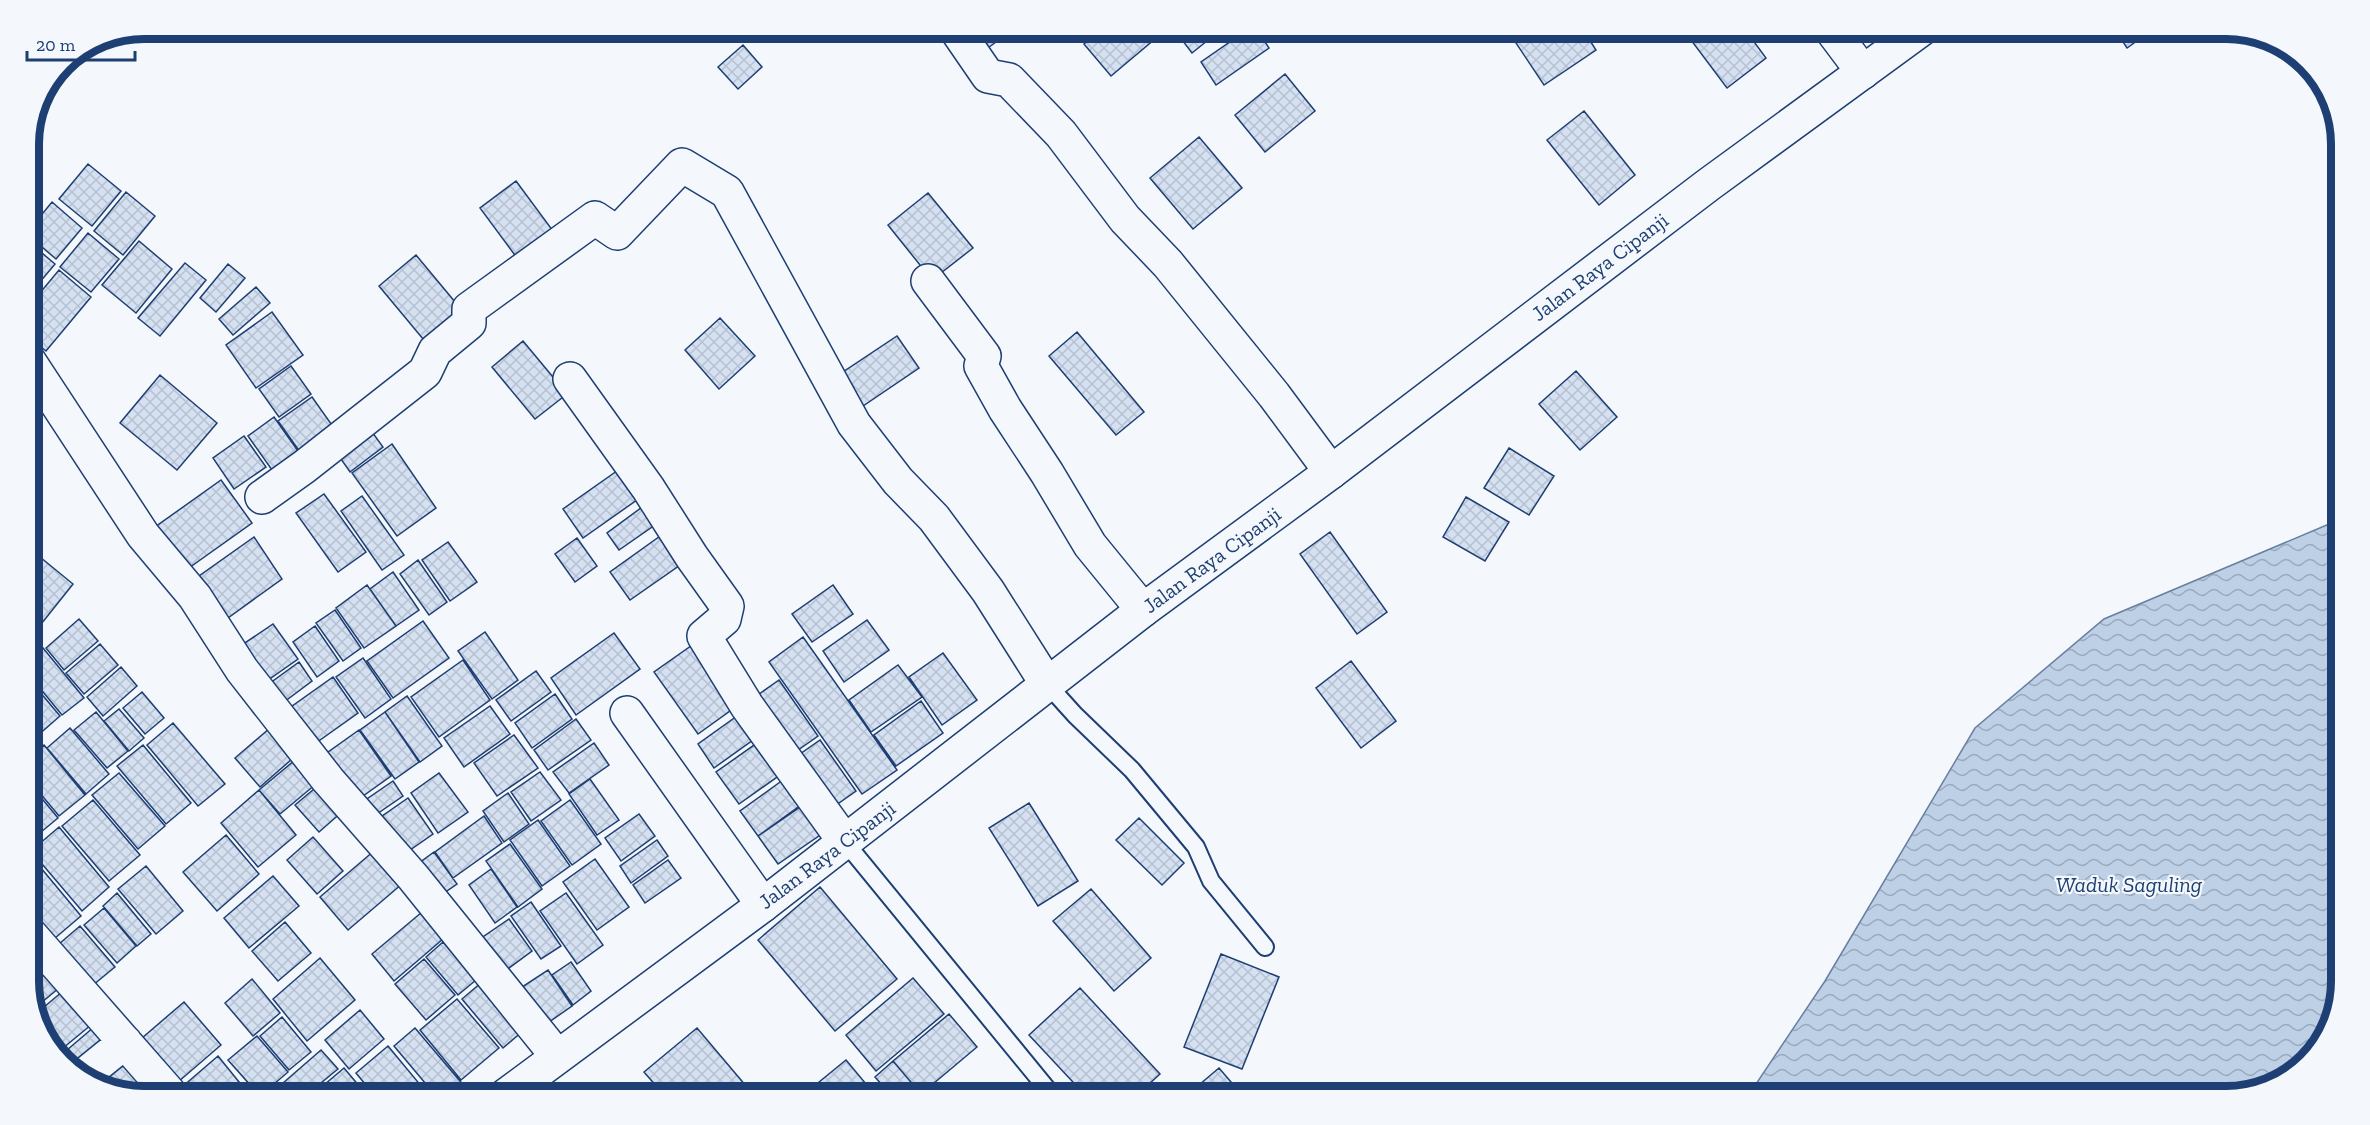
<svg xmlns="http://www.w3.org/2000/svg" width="2370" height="1125" viewBox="0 0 2370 1125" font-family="'Zilla Slab',serif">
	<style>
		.water { fill: url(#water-waves); stroke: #687fa3; stroke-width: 1.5 }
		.building { fill: url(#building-cross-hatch); stroke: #1d3f73; stroke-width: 1.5 }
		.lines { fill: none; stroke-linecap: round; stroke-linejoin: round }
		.service-casing { stroke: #1d3f73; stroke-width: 20 }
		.minor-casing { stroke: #1d3f73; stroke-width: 36 }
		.secondary-casing { stroke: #1d3f73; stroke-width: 36 }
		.service { stroke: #f4f7fb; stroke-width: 16 }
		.minor { stroke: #f4f7fb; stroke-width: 33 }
		.secondary { stroke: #f4f7fb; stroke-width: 33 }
		.labels { text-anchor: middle; stroke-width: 4.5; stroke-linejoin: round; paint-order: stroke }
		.street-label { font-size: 21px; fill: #1d3f73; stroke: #f4f7fb }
		.water-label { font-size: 22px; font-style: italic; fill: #1d3f73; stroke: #f4f7fb }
		.rim { fill: none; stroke: #1d3f73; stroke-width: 8 }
	</style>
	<defs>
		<pattern id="water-waves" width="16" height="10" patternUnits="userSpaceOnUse" patternTransform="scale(1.5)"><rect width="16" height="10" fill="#bed0e5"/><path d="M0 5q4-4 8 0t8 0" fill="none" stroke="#9aaabe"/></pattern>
		<pattern id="building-cross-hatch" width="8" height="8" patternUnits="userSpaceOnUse" patternTransform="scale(1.5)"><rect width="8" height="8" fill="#d5e0f0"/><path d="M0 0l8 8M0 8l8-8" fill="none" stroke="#b6c1d1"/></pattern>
	</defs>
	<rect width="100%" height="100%" fill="#f4f7fb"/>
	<!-- water -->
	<path class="water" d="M2341,519V981L2330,1032L2290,1077L2227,1096H1748L1825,981L1975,728L2104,619Z"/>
	<!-- building -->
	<path class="building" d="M963,28H1015L981,53Z
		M1103,28H1159L1162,33L1111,76L1084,44Z
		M1173,28H1223L1192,53Z
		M1250,28H1256L1269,48L1216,85L1201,62Z
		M1506,28H1582L1596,50L1544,85Z
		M1682,28H1744L1766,58L1727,88Z
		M2114,28H2155L2127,48Z
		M743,45L762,67L738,89L718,67Z
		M1285,74L1315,111L1265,152L1235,115Z
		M1584,111L1635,175L1599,205L1547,140Z
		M1199,137L1242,188L1193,229L1150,178Z
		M88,164L121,191L92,226L59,199Z
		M516,181L556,235L520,262L480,208Z
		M126,192L155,216L123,255L94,231Z
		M928,193L973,248L932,280L888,225Z
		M52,202L82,228L56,259L29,236V230Z
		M88,233L119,259L91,292L60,267Z
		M139,241L172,269L136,313L102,285Z
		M29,242L55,264L29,295Z
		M416,255L465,314L428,345L379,286Z
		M185,263L206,280L160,336L138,318Z
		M228,264L245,278L216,312L200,298Z
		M59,270L91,297L46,351L29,337V306Z
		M256,287L270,303L233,335L219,319Z
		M272,312L303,355L256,388L226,345Z
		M720,318L755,356L719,389L685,350Z
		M1077,332L1144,412L1116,435L1049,356Z
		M897,336L919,368L863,406L840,374Z
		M523,341L567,394L535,419L492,367Z
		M291,366L311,394L279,417L259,389Z
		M1576,371L1617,417L1580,450L1539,404Z
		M160,375L217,423L177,470L120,423Z
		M312,397L334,428L300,452L278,421Z
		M274,417L298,451L272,470L248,436Z
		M367,425L383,447L350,472L334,449Z
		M244,436L266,467L234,489L213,458Z
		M392,444L436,508L397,536L352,473Z
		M1509,448L1554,476L1529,515L1484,488Z
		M624,466L644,495L583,538L563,509Z
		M221,480L252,523L179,575L148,532Z
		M324,494L366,552L338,572L296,513Z
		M362,496L404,555L382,570L341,511Z
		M1466,497L1509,522L1485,561L1443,537Z
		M649,502L662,520L619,550L607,533Z
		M1330,532L1387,612L1357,634L1300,554Z
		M663,534L683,563L630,600L610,572Z
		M254,537L282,579L221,623L192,581Z
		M577,538L597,566L575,582L555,554Z
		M448,542L477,582L450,601L422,560Z
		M29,548L73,584L38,628L29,621Z
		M418,560L447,602L429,615L400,574Z
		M393,572L419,610L396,626L370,589Z
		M367,585L396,626L364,648L336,608Z
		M833,585L853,614L812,642L792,614Z
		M335,610L361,648L343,661L316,623Z
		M79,619L98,641L64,670L46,648Z
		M867,620L889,650L844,682L823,651Z
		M423,621L449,658L393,698L367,661Z
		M273,624L298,659L261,685L236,649Z
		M315,626L339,661L317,677L293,642Z
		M485,632L518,680L492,699L458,651Z
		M614,633L640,669L576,715L551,678Z
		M34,637L84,698L62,715L29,675V641Z
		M803,637L897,770L862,794L769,662Z
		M698,641L741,703L698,734L654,672Z
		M100,644L118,665L84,694L66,673Z
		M943,653L977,700L942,725L909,677Z
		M363,658L391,699L365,718L336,677Z
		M463,660L490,700L439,737L411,697Z
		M1351,661L1396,721L1361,748L1316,688Z
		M299,662L312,681L276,708L262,689Z
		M898,665L922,697L871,732L849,700Z
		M121,667L137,686L103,716L87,697Z
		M536,671L551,692L511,721L496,700Z
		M333,677L358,713L306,750L281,714Z
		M29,679L60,716L29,743Z
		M779,680L818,736L791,755L752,699Z
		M142,692L164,718L145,734L123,708Z
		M555,694L572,719L532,748L515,723Z
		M407,696L442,746L420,762L385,712Z
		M921,701L943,733L896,766L874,735Z
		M490,706L510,734L464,767L444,738Z
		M119,709L144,738L129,751L104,721Z
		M744,711L760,735L714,768L698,744Z
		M96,712L128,751L107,768L74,730Z
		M385,712L419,762L395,779L360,730Z
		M576,719L591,740L548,770L534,750Z
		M173,723L225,784L198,806L147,745Z
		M276,723L300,752L260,787L235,758Z
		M70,728L109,774L86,794L47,748Z
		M359,730L391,776L356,801L324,755Z
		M514,735L538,768L497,796L474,763Z
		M764,738L787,770L739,804L716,772Z
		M820,740L856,791L829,810L793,759Z
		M594,743L609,765L569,793L553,772Z
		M44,745L85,795L59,816L29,780V758Z
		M143,745L191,803L166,824L117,766Z
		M301,755L322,779L280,814L259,790Z
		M540,772L561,800L531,821L511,792Z
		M119,773L165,826L138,849L92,795Z
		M439,773L468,812L438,833L411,793Z
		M787,777L805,802L758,836L740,811Z
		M590,779L619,820L597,835L569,794Z
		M393,781L403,796L371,818L361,803Z
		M29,783L58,818L29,842Z
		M320,784L343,811L319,832L295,805Z
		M259,790L296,835L258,867L221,823Z
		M508,793L529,824L504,842L483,811Z
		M408,798L433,834L400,857L375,821Z
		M93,800L140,855L109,881L62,826Z
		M570,800L601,844L572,865L541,821Z
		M806,803L826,831L778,864L758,836Z
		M1029,803L1078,881L1038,906L989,828Z
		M639,814L655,836L621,861L605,838Z
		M484,816L502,843L453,878L435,852Z
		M1139,818L1184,863L1162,885L1116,840Z
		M538,820L570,866L542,886L510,840Z
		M59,827L109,887L82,911L31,851Z
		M226,835L259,874L217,911L183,872Z
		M313,837L343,871L317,894L287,860Z
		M657,840L668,856L631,883L620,866Z
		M510,844L542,889L518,907L486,861Z
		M375,850L402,884L348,930L320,897Z
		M434,852L457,884L438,897L415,866Z
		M31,856L81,916L48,944L29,922V858Z
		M595,859L629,907L597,930L563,882Z
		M668,860L681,878L645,903L633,885Z
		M146,866L183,911L156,934L118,889Z
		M491,869L517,907L495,923L469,885Z
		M273,876L299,906L249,948L224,918Z
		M820,887L897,979L835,1031L758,940Z
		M1091,889L1151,958L1114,991L1053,921Z
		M117,893L151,934L137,946L103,906Z
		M566,893L603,945L577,964L540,911Z
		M531,902L561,946L541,959L511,916Z
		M428,907L450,933L394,981L372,954Z
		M104,908L136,946L117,963L84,925Z
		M509,919L532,951L501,974L477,941Z
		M285,922L311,953L278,981L252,951Z
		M80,926L115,967L87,990L52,950Z
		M29,941L65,983L35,1008L29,989Z
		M443,942L476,980L458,995L426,957Z
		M1221,954L1279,977L1242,1069L1184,1047Z
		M320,958L355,1000L307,1041L273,999Z
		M424,959L455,995L426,1020L395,984Z
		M571,962L591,991L573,1005L552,975Z
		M548,970L572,1006L542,1027L516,991Z
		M489,976L530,1025L503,1048L462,999Z
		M913,978L944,1014L876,1071L846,1035Z
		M252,979L280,1013L253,1036L225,1003Z
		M69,986L97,1020L57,1053L47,1043L37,1013Z
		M1080,988L1160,1074L1136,1096H1086L1029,1035Z
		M457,999L499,1048L461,1080L420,1030Z
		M184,1002L221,1045L171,1088L135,1044Z
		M360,1010L384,1039L349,1069L325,1040Z
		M949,1014L977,1047L921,1094L893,1061Z
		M282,1017L311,1052L289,1070L260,1036Z
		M101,1021L118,1042L80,1073L60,1056Z
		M415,1028L465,1087L454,1096H436L394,1046Z
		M697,1028L746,1086L734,1096H665L644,1072Z
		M257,1036L288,1072L260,1096L228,1060Z
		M388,1046L427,1093L423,1096H375L356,1073Z
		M123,1047L164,1096H144L93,1085Z
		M321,1050L338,1069L305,1096H295L283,1083Z
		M218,1056L239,1082L222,1096H178L175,1093Z
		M846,1060L876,1096H802Z
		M893,1061L921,1094L923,1096H892L875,1077Z
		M344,1068L365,1093L361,1096H311Z
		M1219,1068L1243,1096H1186Z
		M241,1083L252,1096H225Z
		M281,1083L292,1096H265Z"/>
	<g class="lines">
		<!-- service casing -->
		<g class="service-casing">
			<path id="service" d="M1047,684L1075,715L1132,770L1196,847L1211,881L1265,947
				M845,842L1053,1096"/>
		</g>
		<!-- minor casing -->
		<g class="minor-casing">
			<path id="minor" d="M955,28L988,76L1009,80L1061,134L1125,219L1168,264L1274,395L1331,472
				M1830,28L1863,72
				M928,281L984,356L981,366L1005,409L1047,473L1090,545L1143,610
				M29,361L143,535L195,597L242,670L328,780L413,877L557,1056
				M570,379L648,488L692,557L727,606L724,619L704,636L747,706L845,842
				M262,497L304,467L425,372L435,351L469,323V309L595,218L617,233L682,165L727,192L854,424L898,481L934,518L988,591L1047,684
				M627,713L763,905
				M29,933L172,1096
				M83,1076L125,1042"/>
		</g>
		<!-- secondary casing -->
		<g class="secondary-casing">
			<path id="secondary" d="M505,1096L763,905L1143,610L1331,472L1708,185L1923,28"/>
		</g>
		<!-- service -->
		<use href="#service" class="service"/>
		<!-- minor -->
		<use href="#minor" class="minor"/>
		<!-- secondary -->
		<use href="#secondary" class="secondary"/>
	</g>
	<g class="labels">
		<!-- street labels -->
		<g class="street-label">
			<text transform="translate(1600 267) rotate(-37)" y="7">Jalan Raya Cipanji</text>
			<text transform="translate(1212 560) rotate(-36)" y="7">Jalan Raya Cipanji</text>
			<text transform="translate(827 855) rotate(-37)" y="7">Jalan Raya Cipanji</text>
		</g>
		<!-- water labels -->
		<g class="water-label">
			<text x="2129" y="892">Waduk Saguling</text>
		</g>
	</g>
	<!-- crop -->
	<path d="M0 0H2370V1125H0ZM144 39H2226A105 105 0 0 1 2331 144V981A105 105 0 0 1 2226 1086H144A105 105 0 0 1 39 981V144A105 105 0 0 1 144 39Z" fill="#f4f7fb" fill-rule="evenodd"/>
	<path class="rim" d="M144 39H2226A105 105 0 0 1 2331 144V981A105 105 0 0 1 2226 1086H144A105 105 0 0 1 39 981V144A105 105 0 0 1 144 39Z"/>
	<!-- scale -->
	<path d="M27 51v9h108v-9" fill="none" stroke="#1d3f73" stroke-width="3"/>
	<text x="36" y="51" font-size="18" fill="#1d3f73" stroke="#f4f7fb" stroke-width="4.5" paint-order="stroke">20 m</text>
</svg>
